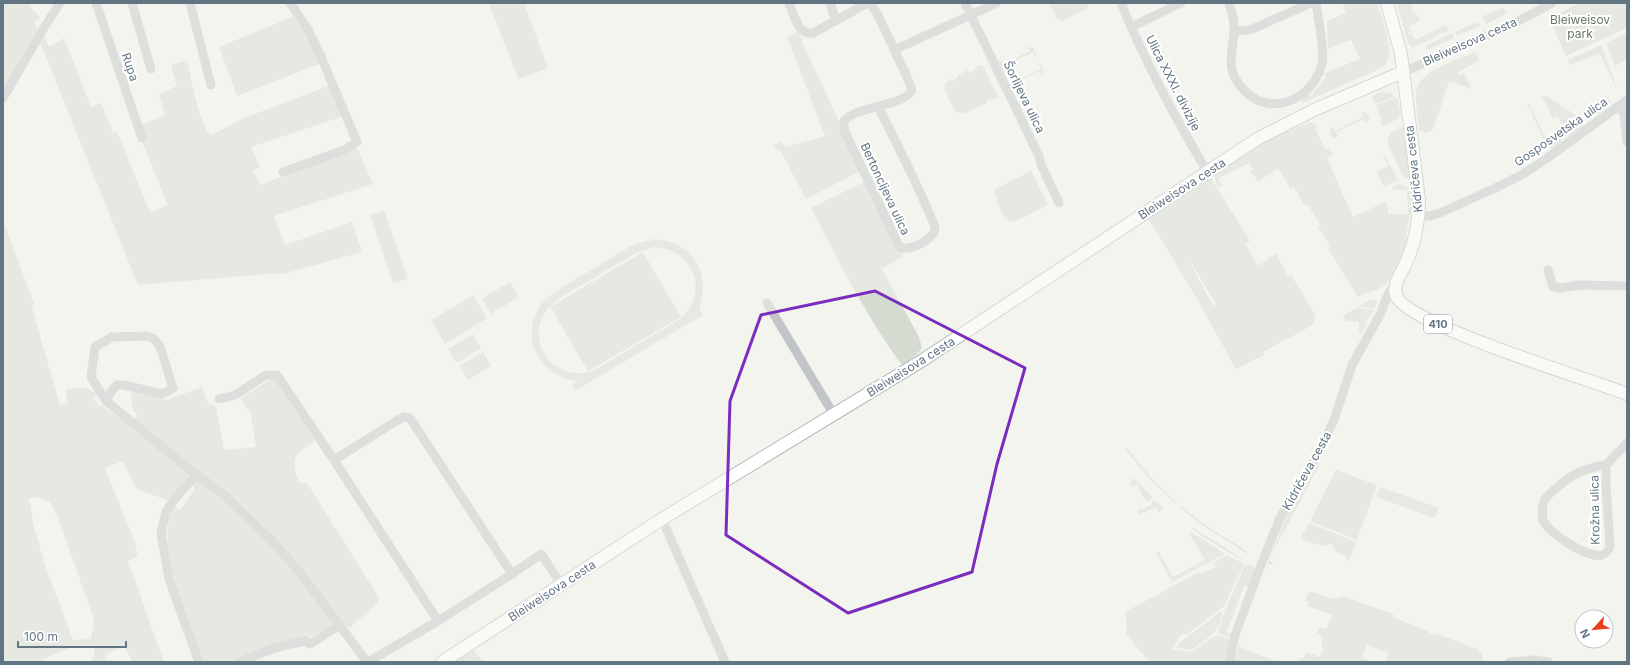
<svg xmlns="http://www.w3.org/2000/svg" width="1630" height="665" viewBox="0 0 1630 665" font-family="Inter,sans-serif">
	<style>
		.green { fill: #d5dbd0; fill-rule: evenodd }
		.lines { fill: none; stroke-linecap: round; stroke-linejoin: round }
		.major-casing { stroke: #b2b7ba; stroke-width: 14 }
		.minor { stroke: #c1c5c8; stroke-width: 9 }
		.major { stroke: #fff; stroke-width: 12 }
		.marked { fill: none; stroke: #7b2cbf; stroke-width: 3; stroke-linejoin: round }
		.labels { text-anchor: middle; stroke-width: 4; stroke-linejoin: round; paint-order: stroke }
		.shield { fill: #fff; stroke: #919ea8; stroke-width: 1 }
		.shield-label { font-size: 11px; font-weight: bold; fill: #627582 }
		.park-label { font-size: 12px; fill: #677961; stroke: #fff }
		.street-label { font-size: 12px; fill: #627582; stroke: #fff }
	</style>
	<rect width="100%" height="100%" fill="#f4f4ef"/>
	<!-- green -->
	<path class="green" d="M3,3H28L40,18L34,23L38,30L3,92Z
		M489,3H524L548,68L518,79Z
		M1049,3H1089L1090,4L1087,9L1062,21L1056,17Z
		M1342,3H1377C1381,17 1393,45 1388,59C1387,63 1384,66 1380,69L1302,103L1300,99L1306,94L1311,96L1326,77L1322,74L1360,59L1351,40L1328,49L1327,21L1346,13Z
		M1397,3H1412V11L1419,17L1420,20L1409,27L1411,32L1408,33L1409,35L1412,34L1415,39L1419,38L1446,25L1448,32L1439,33L1438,36L1412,48L1408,43Z
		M1580,3H1627V28L1566,56L1549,18Z
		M1503,7L1507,14L1486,24L1482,17Z
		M297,15L322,63L237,96L219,47Z
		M1478,22L1480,26L1457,36L1454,32L1456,31Z
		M799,31L803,44L839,121L840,127L861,171L806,199L781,152L773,146L781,141L785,147L825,136L787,37Z
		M1452,33L1454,38L1426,50L1427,45Z
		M1627,33V60L1615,66L1606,43Z
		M44,37L49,47L64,38L91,107L101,103L113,132H117L150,212L168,205L142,142L146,139L141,125L165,115L159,94L177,86L171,65L187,60C193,86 196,112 210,136L244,118L331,85L344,116L251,147L260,167L253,170L260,185L357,147L373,184L274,216L285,245L352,222L362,252L283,274H267L138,285L40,42Z
		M1601,45L1617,88H1616L1600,54L1569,65L1568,60Z
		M1028,46L1033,48L1037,57L1036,58L1033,52L1002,67L1004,73L998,61L1000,59L1003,64L1030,51Z
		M1475,52L1479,61L1458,72L1459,75L1464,73L1472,89L1449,81L1434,127L1431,131L1427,133L1419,130C1418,118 1415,104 1416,92C1418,71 1458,60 1475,52Z
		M1039,64H1041L1044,71L1042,72L1043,76L1039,71L1013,84L1015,90L1011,89L1006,79L1010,84L1041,69Z
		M980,65L984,67L997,95V98L992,100L991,99L986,101L987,103C977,107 961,120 953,109L954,108L946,95H947L946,91L945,92V83L951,79L952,81L958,77V75L968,70L970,73L976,69L975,67Z
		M1380,92L1391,93L1395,97L1375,104L1372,96Z
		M1542,96H1547L1580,118L1582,122V127L1568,137L1558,116L1553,119Z
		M1397,98L1401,113L1397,119L1385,126L1382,125L1380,122L1382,121L1376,105Z
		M1608,98L1611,104C1604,109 1596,120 1588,114L1587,110L1590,106L1594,113L1601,110L1597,102Z
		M1529,104L1546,139L1558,134L1562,141L1552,149L1547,147L1532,115L1533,114L1527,105Z
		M1363,112L1367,113L1370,118L1366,123L1364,119L1336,132L1338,137L1335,138L1330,135V129L1333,126L1335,131L1363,117L1361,113Z
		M1310,122L1318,127L1315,128L1325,150L1330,148L1333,155L1327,158L1353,217L1387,201L1388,214H1408L1407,189L1392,190L1393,187L1399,184C1423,190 1408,217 1407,232C1406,238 1407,247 1404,253C1400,264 1393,274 1387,283C1380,291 1368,291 1358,297L1328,248L1330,246L1318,227L1321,226L1308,205L1305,206L1294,187L1291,189L1278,169L1258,181L1250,171L1253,169L1249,163L1219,178L1222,186L1219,188C1215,182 1214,178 1215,173L1263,142Z
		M1399,128H1403L1410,177L1407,179L1404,178L1388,145C1387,136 1391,132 1399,128Z
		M1385,156L1398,180L1385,187L1376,172L1388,166L1383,157Z
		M1031,171L1048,205L1014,222C1003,222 1001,210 997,201H998L994,193L995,189Z
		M1211,178L1250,241L1245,244L1258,266L1276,253L1288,276L1291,275L1316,316L1313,325L1263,352L1264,355L1236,369L1197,299L1148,218L1206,179L1207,180ZM1191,262L1211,296H1212L1216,304L1214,306L1212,304L1190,263Z
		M866,181L896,245L903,256L882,269L919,337L922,348L915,356L902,365C866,317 839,261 811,208Z
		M384,210L408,279L393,283L370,215Z
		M3,221L34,303L32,308L60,405L68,403L65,391L66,389C77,388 89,386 97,395L93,398L99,406L102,405L106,409L133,427L188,471L189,475C183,485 177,495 167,500L139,490L136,488L123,461L105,468L135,542L138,557L128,561L164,662H133L124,646L106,654L105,659L106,662H91L95,652L92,645L74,646L44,659L41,662H3ZM38,497L50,502L57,515L92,614L94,621L91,639L73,640L45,565L33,523L31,506L28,499Z
		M654,239C692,241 712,273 699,308L703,315L575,391L571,385L578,381C561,380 547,371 538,356C528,340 530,317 543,302C552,292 565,286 576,279C595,268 613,257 631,246L639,243ZM654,247C696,249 711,296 677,321L593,371C546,385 518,328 558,299L636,253Z
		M643,252L681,317L588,371L550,307Z
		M510,282L519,297L491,314L482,298Z
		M473,295L487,318L445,344L431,320Z
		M1371,299L1376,300L1377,303L1374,308L1358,307Z
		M1356,308L1374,310L1365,322L1367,323L1362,333H1359V322L1346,321L1343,316Z
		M473,334L481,348L457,363L448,349Z
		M483,352L491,366L468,380L459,366Z
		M271,379L276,380L314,437V441C303,450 292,453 295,468C296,474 296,478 301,483H307L378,596V602L350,628L347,627L283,548L212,482L136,420L135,417L137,414L133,411L131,394L133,391L167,400L202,387L208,404L216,406L224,450L256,447L250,411L243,403L241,398Z
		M1127,448L1149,475L1177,503L1176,504L1148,477L1125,449Z
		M1319,463L1320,464L1269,560L1273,563L1272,565L1268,564V563L1287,515Z
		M1336,470L1377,485L1357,540L1310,521Z
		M1134,478L1153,498L1146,502L1137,485L1132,487L1130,482Z
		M197,480L202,482L252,524L298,576L330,619L332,624L329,628L303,640L237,662H202C187,618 154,551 173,506L180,510L195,489L192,484Z
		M1380,487L1439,508L1435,518L1376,497Z
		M1154,500L1164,509L1159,512L1156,507L1139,515L1137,510L1139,508L1141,510L1152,504L1151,502Z
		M1182,507L1207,526L1247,551L1246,553L1205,527L1180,508Z
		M1309,523L1356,542L1349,562L1344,555L1336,552L1334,547L1331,544L1322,546L1300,539Z
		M1191,528H1194L1243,559H1240L1211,542Z
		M1191,532L1225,554L1172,582L1156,553L1159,552L1173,577L1205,560L1189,533Z
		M1227,555L1244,564L1224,606L1186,635L1184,633L1181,635L1172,649L1191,652L1213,637L1218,635L1230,640L1227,662H1196L1195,660L1191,662H1154L1147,659L1125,633L1127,630C1125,624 1127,617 1125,612L1199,572L1200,574L1216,567L1214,562Z
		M1249,564L1253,566L1255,572L1249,588L1244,586L1227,632L1232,634L1231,638L1220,634L1218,631L1225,610L1245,565Z
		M1313,592L1334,599L1342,596L1393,614L1395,618L1429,631V633L1433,635L1434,633L1478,649L1482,655L1483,661L1476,662H1386L1388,653L1367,645L1362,658L1371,662H1299L1300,657L1304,658L1306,652L1320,657L1323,649L1321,645L1322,641L1321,635L1317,633L1319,627L1326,629L1332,615L1307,606L1308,602L1305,601L1308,593Z
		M1221,611C1223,631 1205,640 1191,650L1177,648V645L1182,641Z
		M1241,643L1240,647L1243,649L1278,662H1236L1238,645Z
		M474,650L483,662H451Z"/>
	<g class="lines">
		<!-- major casing -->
		<g class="major-casing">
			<path id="major" d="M1387,3L1401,54L1419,200C1419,224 1415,245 1404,267C1400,275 1393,285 1396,295C1404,324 1592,380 1627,394
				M442,662L662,519L923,360L1257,139L1316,109L1403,72"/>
		</g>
		<!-- minor -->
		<path class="minor" d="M96,3L142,138
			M132,3L151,69
			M190,3L211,85
			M789,3C794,14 798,36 813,33L864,5L869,4L873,7L878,15L907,77L912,90C905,106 856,106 844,121V130L898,244L901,248C913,250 931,240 935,230L934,224L914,179L878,106
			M830,3L836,21
			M965,3L1039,156L1041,164L1059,203
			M1121,3C1145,61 1175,118 1207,171
			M1229,3C1232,11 1234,21 1234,30C1234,46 1227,62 1235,78C1258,120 1310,107 1322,64C1325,49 1318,19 1316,3
			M1131,27L1181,3
			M1234,31L1250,30L1311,3
			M894,50L997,3
			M1403,72L1511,25L1552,3
			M3,98L45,26L60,3
			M1620,105L1624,116L1627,142
			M283,172L344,150L357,142L322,59L308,29L290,3
			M1419,215L1430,216L1440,213L1491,190L1523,174L1546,159L1627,100
			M1548,270L1553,287L1560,288L1580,285L1627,286
			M767,303L834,415
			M219,399L235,395L266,375H277L334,460L398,420L404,417L410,418L512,574L438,621L368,662
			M106,401L91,377L95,347L112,337L148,336L154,339L160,346L173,388L162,394L124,385H117L112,390L106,401L198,476
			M334,460L438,621
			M1606,465V485L1610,546C1609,549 1606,554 1602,555C1588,559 1548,533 1543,520C1542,515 1542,506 1544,501C1547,495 1554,490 1559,486C1572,474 1589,467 1606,465L1627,443
			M662,519L725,662
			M512,574L541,554L561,584
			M199,662L169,579L161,533L166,512L173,501L193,478L198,476L223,494L273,542L301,574L367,662
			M241,662C262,651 283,645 306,641L310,644L340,625
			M1231,662L1232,647L1235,635L1261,565L1280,518L1319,452L1334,420L1352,365L1380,315L1388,294L1395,285
			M1509,662L1534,660L1548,662"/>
		<!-- major -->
		<use href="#major" class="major"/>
	</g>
	<!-- marked area -->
	<path d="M0 0H1630V665H0ZM875,291L1025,368L997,464L972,572L848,613L726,535L730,401L761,315Z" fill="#f4f4ef" fill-opacity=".55" fill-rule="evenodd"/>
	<path class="marked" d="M875,291L1025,368L997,464L972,572L848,613L726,535L730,401L761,315Z"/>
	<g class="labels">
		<!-- shield labels -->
		<rect class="shield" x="1424" y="315" width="28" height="18" rx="3"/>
		<g class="shield-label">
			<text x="1438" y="328">410</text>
		</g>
		<!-- park labels -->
		<g class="park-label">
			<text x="1580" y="24">Bleiweisov<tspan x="1580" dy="14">park</tspan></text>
		</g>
		<!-- street labels -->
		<g class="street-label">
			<text transform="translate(1470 42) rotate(-24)" y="4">Bleiweisova cesta</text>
			<text transform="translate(130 67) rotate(71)" y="4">Rupa</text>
			<text transform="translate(1173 83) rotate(63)" y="4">Ulica XXXI. divizije</text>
			<text transform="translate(1024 97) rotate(64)" y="4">Šorlijeva ulica</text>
			<text transform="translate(1561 132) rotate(-35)" y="4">Gosposvetska ulica</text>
			<text transform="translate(1414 169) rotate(-96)" y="4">Kidričeva cesta</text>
			<text transform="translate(885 189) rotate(65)" y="4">Bertoncljeva ulica</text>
			<text transform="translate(1182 189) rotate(-33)" y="4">Bleiweisova cesta</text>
			<text transform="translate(911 367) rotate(-32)" y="4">Bleiweisova cesta</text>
			<text transform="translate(1307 471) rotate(-61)" y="4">Kidričeva cesta</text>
			<text transform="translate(1595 510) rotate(-91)" y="4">Krožna ulica</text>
			<text transform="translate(552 591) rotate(-33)" y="4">Bleiweisova cesta</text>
		</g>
	</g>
	<!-- border -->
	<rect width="1630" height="665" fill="none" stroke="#627582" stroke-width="8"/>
	<!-- north arrow -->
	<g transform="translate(1594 629) rotate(243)"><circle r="19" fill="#ffffff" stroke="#c0c8cd"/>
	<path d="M0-3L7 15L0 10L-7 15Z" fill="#e9401b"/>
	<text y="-6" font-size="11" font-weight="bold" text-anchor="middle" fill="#627582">N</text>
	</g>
	<!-- scale -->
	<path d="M18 641v6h108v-6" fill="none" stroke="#627582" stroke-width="2"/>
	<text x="24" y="641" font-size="12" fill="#627582" stroke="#ffffff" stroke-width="3" paint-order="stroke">100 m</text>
</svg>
